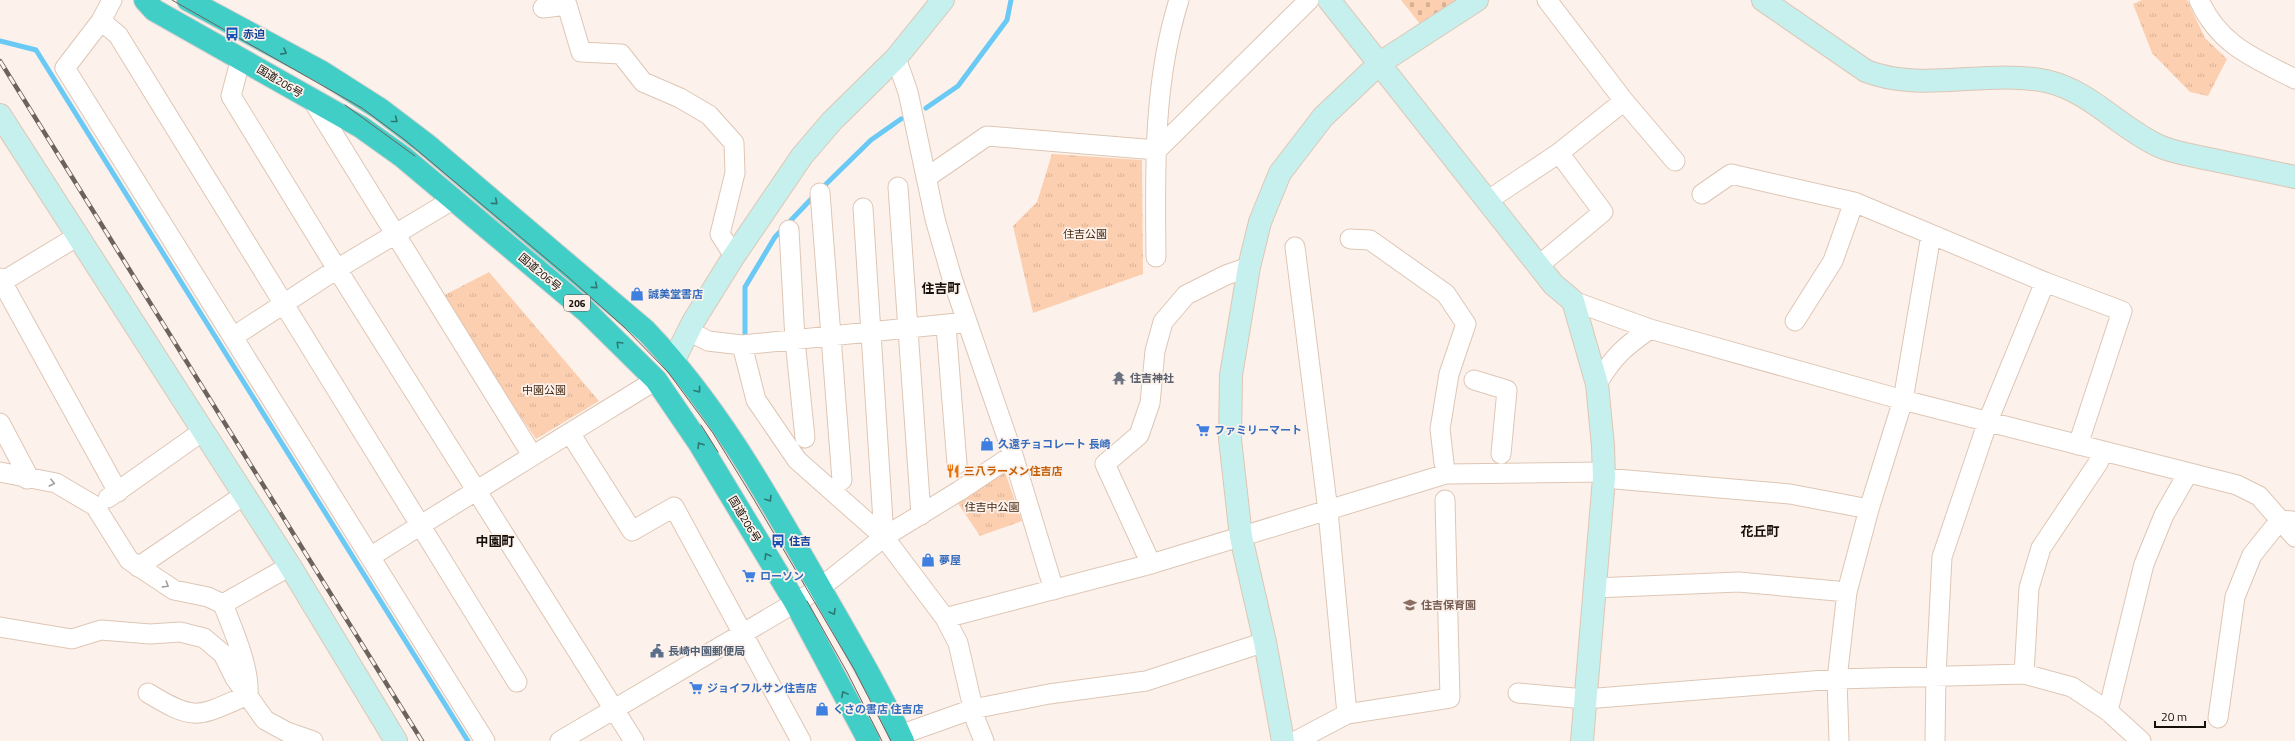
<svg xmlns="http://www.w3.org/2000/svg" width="2295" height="741" viewBox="0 0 2295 741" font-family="'Titillium Web','Noto Sans JP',sans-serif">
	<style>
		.cemetery { fill: url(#cemetery-stones) }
		.park { fill: url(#park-tufts) }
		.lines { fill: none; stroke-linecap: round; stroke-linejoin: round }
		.stream { stroke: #6bc9f5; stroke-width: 5 }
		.street-casing { stroke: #dec6b5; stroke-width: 21 }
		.secondary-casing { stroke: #dec6b5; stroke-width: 24 }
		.highway-casing { stroke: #d1cfce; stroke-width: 24 }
		.street { stroke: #fff; stroke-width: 19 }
		.secondary { stroke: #c6f0ee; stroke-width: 22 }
		.highway { stroke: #40cec7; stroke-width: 22 }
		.tram { stroke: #6c635c; stroke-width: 1 }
		.rail-casing { stroke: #6c635c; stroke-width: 4.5 }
		.rail { stroke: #fcf2eb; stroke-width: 3; stroke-dasharray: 9; stroke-linecap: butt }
		.oneway { stroke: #2e7872 }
		.oneway2 { stroke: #a29f9d }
		.labels { text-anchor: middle; stroke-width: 3.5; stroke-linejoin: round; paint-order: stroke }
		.shield { fill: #fcf2eb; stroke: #5c534d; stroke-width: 1 }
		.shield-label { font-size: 10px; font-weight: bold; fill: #170f09 }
		.transit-label { font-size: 11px; font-weight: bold; fill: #164399; stroke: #fcf2eb; text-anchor: start }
		.street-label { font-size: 11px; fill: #170f09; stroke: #fcf2eb }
		.park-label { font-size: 11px; fill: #442711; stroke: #fcf2eb }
		.shop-label { font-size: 11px; font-weight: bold; fill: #366cbe; stroke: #fcf2eb; text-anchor: start }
		.worship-label { font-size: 11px; font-weight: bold; fill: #5b616d; stroke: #fcf2eb; text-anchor: start }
		.food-label { font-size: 11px; font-weight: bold; fill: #c56008; stroke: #fcf2eb; text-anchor: start }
		.education-label { font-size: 11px; font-weight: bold; fill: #785e54; stroke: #fcf2eb; text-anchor: start }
		.service-label { font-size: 11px; font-weight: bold; fill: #4e5e75; stroke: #fcf2eb; text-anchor: start }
		.quarter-label { font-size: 13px; font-weight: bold; fill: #170f09; stroke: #fcf2eb }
	</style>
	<defs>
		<pattern id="cemetery-stones" width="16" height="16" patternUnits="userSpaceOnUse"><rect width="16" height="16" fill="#fccfb0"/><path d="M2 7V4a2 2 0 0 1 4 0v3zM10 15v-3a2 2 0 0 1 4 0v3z" fill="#d7b196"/></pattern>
		<pattern id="park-tufts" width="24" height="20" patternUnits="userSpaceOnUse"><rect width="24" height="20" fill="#fccfb0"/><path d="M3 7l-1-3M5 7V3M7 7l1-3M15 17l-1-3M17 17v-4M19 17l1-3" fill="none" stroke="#d7b196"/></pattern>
	</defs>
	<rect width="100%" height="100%" fill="#fcf2eb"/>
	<!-- cemetery -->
	<path class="cemetery" d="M1401,0H1458L1420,24Z"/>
	<!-- park -->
	<path class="park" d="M2142,0H2187L2205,38L2227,59L2208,96L2190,92L2152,53L2133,4Z
		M1052,154L1142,160L1143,274L1033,313L1013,226L1037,202Z
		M489,272L599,401L536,439L439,298Z
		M1005,472L1022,521L980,536L957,502Z"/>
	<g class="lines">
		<!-- stream -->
		<path class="stream" d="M0,41L36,50L468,741
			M926,108L958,86L1007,20L1011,0
			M821,189L871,140L901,119
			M745,336V287L775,237L815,195"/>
		<!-- street casing -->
		<g class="street-casing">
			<path id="street" d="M112,0L101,21L65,68L485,741
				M1547,0L1624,101L1675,161
				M2199,0C2219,45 2254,58 2295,79
				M543,8L567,5L581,52L621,54L643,82L680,98L709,115L734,143L735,173L720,234L734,256
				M101,21L118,35L517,682
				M241,58L231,96L337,269L634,741
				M896,58L908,92L935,219L952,278L1013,455L1054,590
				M313,101L532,455
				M926,178L987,136L1157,150L1309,0
				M898,187L921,515
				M820,193L842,480
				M1702,194L1731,174L1854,202L2045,282L2122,311L2078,445
				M1487,201L1559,153L1624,101
				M863,208L884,537
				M789,230L795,340L805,438
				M1350,239L1370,240L1446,294L1466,324L1449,374L1440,429L1444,463
				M1295,247L1328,511L1347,714L1450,698L1445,500
				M1156,257C1155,171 1153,82 1179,0
				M1538,266L1603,212L1559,153
				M0,278L118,492
				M0,283L78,236
				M1573,301L1650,329L1903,400L2237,485L2259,496L2295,537
				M1795,321L1833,261L1854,202
				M946,326L957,464
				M689,331L708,341L742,345L967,322
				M233,337L337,269L454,199
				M742,345L756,400L797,460L884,537L945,618L958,643L976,721L984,741
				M1474,380L1507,390L1501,454
				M1597,384C1613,357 1624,347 1650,329
				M0,423L26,472L27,479
				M570,433L632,531L674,507L801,741
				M0,472L56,483L95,506L129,560L174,590L208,597L223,604C233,630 250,667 248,695C198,716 197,723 148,693
				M1604,478L1790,494L1869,509
				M108,498L203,431
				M370,557C465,497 560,439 656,380
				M1151,564L1105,464L1139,435L1150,403L1155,351L1163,322L1186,295L1226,275L1249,267
				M138,567L244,495
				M1594,588L1739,582L1847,592
				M223,604L290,566
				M945,618L1151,564L1446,474L1603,472
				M0,627L72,639L101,630L150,634L180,632L204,638L223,654L235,678L265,720L287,732L313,741
				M2024,674L2029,588L2041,548L2098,463L2103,451
				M1518,693L1585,699L1837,679L2024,674L2072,687L2108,711L2141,741
				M2108,711L2144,564L2164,515L2188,473
				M2218,718L2235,597L2252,555L2280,520L2292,521
				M900,735L973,709L1049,694L1146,681L1265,642
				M560,741L820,588L884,537L959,491L1013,455
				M1296,741L1347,714
				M1839,741L1837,679L1847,592L1869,509L1903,400L1931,235
				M1935,741L1936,675L1942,557L1988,421L2045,282"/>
		</g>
		<!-- secondary casing -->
		<g class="secondary-casing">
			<path id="secondary" d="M1329,0L1553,284L1573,301L1597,384L1603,446L1604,478L1582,741
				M1763,0L1866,71C1922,93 1987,69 2046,81C2091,91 2119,128 2159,146C2174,153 2192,155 2209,159C2238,165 2266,171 2295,177
				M0,115L290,566L396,741
				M674,360L693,322L734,256L802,156L832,121L896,58L943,0
				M1283,741L1265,642L1241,537L1230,439L1231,375L1249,267L1260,222L1280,173L1323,117L1380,63L1477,0"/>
		</g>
		<!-- highway casing -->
		<g class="highway-casing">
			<path id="highway" d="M145,0L154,10L361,127L403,157L586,311L656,380L699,443L795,602L869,741
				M188,0L322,72L380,109L426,144L646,331C718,406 768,497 819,586C848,637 878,687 903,741"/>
		</g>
		<!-- street -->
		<use href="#street" class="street"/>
		<!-- secondary -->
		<use href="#secondary" class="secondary"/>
		<!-- highway -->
		<use href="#highway" class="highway"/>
		<!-- tram -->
		<path class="tram" d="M172,0L362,108L405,140L567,276L624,327L668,372L713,433L753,498L854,669L891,741
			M345,105L415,156
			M701,425L718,452
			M807,601L847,672L882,741"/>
		<!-- rail casing -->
		<g class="rail-casing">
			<path id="rail" d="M0,61L422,741"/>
		</g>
		<!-- rail -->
		<use href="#rail" class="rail"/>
	</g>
	<!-- one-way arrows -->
	<defs><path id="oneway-chevron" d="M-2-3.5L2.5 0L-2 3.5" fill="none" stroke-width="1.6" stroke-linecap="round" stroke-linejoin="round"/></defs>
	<g class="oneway">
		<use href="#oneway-chevron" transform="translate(284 52) rotate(28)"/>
		<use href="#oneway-chevron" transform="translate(395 120) rotate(38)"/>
		<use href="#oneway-chevron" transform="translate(495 202) rotate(40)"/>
		<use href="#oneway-chevron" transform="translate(595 286) rotate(40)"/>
		<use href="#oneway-chevron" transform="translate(619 344) rotate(-135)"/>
		<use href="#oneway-chevron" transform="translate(698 390) rotate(53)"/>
		<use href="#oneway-chevron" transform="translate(700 445) rotate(-122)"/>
		<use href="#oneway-chevron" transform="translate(769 499) rotate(58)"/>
		<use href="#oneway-chevron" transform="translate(767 556) rotate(-121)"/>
		<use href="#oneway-chevron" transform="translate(833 612) rotate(60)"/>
		<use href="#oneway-chevron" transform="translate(844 694) rotate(-118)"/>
	</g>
	<g class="oneway2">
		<use href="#oneway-chevron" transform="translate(52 483) rotate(14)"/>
		<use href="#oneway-chevron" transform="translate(166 585) rotate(32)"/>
	</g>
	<!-- icons -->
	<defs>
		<g id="bus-bare" transform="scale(1.08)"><path d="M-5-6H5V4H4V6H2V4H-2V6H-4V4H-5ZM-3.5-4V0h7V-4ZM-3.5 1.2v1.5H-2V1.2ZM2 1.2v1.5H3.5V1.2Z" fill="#1a4fb4" stroke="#fcf2eb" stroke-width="2.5" paint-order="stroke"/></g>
		<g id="shop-bare" transform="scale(1.08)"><path d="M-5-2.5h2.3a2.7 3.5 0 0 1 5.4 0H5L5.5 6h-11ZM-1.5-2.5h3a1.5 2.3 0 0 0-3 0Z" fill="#3f7fe0" stroke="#fcf2eb" stroke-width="2.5" paint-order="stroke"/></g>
		<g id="temple-bare" transform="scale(1.08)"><path d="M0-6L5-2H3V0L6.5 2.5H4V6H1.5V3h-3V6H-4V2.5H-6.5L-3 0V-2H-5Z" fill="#6b7280" stroke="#fcf2eb" stroke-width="2.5" paint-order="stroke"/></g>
		<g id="supermarket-bare" transform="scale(1.08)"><path d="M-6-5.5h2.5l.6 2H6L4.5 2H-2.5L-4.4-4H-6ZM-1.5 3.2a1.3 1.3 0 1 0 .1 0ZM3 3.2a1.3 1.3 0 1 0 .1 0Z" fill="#3f7fe0" stroke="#fcf2eb" stroke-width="2.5" paint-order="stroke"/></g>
		<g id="restaurant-bare" transform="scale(1.08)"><path d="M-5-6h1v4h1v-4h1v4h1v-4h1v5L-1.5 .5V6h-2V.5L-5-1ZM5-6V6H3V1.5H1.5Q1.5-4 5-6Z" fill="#e8710a" stroke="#fcf2eb" stroke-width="2.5" paint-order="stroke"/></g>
		<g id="school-bare" transform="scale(1.08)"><path d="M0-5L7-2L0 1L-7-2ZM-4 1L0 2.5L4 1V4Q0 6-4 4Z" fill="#8d6e63" stroke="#fcf2eb" stroke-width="2.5" paint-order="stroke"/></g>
		<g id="civic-bare" transform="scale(1.08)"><path d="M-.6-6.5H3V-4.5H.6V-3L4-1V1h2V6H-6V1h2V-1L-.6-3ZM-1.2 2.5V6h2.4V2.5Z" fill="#5c6f8a" stroke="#fcf2eb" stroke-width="2.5" paint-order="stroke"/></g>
	</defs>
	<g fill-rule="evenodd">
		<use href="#bus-bare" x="232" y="34"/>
		<use href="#shop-bare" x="637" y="294"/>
		<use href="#temple-bare" x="1119" y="378"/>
		<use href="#supermarket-bare" x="1203" y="430"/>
		<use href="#shop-bare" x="987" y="444"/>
		<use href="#restaurant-bare" x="953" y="471"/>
		<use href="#bus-bare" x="778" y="541"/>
		<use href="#shop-bare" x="928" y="560"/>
		<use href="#supermarket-bare" x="749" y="576"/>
		<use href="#school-bare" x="1410" y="605"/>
		<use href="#civic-bare" x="657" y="651"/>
		<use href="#supermarket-bare" x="696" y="688"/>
		<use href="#shop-bare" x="822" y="709"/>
	</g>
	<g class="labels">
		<!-- shield labels -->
		<rect class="shield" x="564" y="295" width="26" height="16" rx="3"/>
		<g class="shield-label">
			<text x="577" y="307">206</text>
		</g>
		<!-- transit labels -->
		<g class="transit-label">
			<text x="243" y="38">赤迫</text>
			<text x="789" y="545">住吉</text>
		</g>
		<!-- street labels -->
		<g class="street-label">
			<text transform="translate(280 81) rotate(31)" y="4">国道206号</text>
			<text transform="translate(540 272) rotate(40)" y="4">国道206号</text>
			<text transform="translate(745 519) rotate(59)" y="4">国道206号</text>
		</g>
		<!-- park labels -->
		<g class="park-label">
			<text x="1085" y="238">住吉公園</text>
			<text x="544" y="394">中園公園</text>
			<text x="992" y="511">住吉中公園</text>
		</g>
		<!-- shop labels -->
		<g class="shop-label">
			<text x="648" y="298">誠美堂書店</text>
			<text x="1214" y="434">ファミリーマート</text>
			<text x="998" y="448">久遠チョコレート 長崎</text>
			<text x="939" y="564">夢屋</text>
			<text x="760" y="580">ローソン</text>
			<text x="707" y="692">ジョイフルサン住吉店</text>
			<text x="833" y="713">くさの書店 住吉店</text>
		</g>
		<!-- worship labels -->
		<g class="worship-label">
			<text x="1130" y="382">住吉神社</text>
		</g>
		<!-- food labels -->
		<g class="food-label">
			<text x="964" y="475">三八ラーメン住吉店</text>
		</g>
		<!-- education labels -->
		<g class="education-label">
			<text x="1421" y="609">住吉保育園</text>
		</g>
		<!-- service labels -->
		<g class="service-label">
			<text x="668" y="655">長崎中園郵便局</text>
		</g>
		<!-- quarter labels -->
		<g class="quarter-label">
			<text x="941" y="293">住吉町</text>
			<text x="1760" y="536">花丘町</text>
			<text x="495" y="546">中園町</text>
		</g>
	</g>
	<!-- scale -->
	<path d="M2155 721v6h50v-6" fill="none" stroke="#170f09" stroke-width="2"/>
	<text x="2161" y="721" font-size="12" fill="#170f09" stroke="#fcf2eb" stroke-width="3" paint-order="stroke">20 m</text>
</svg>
